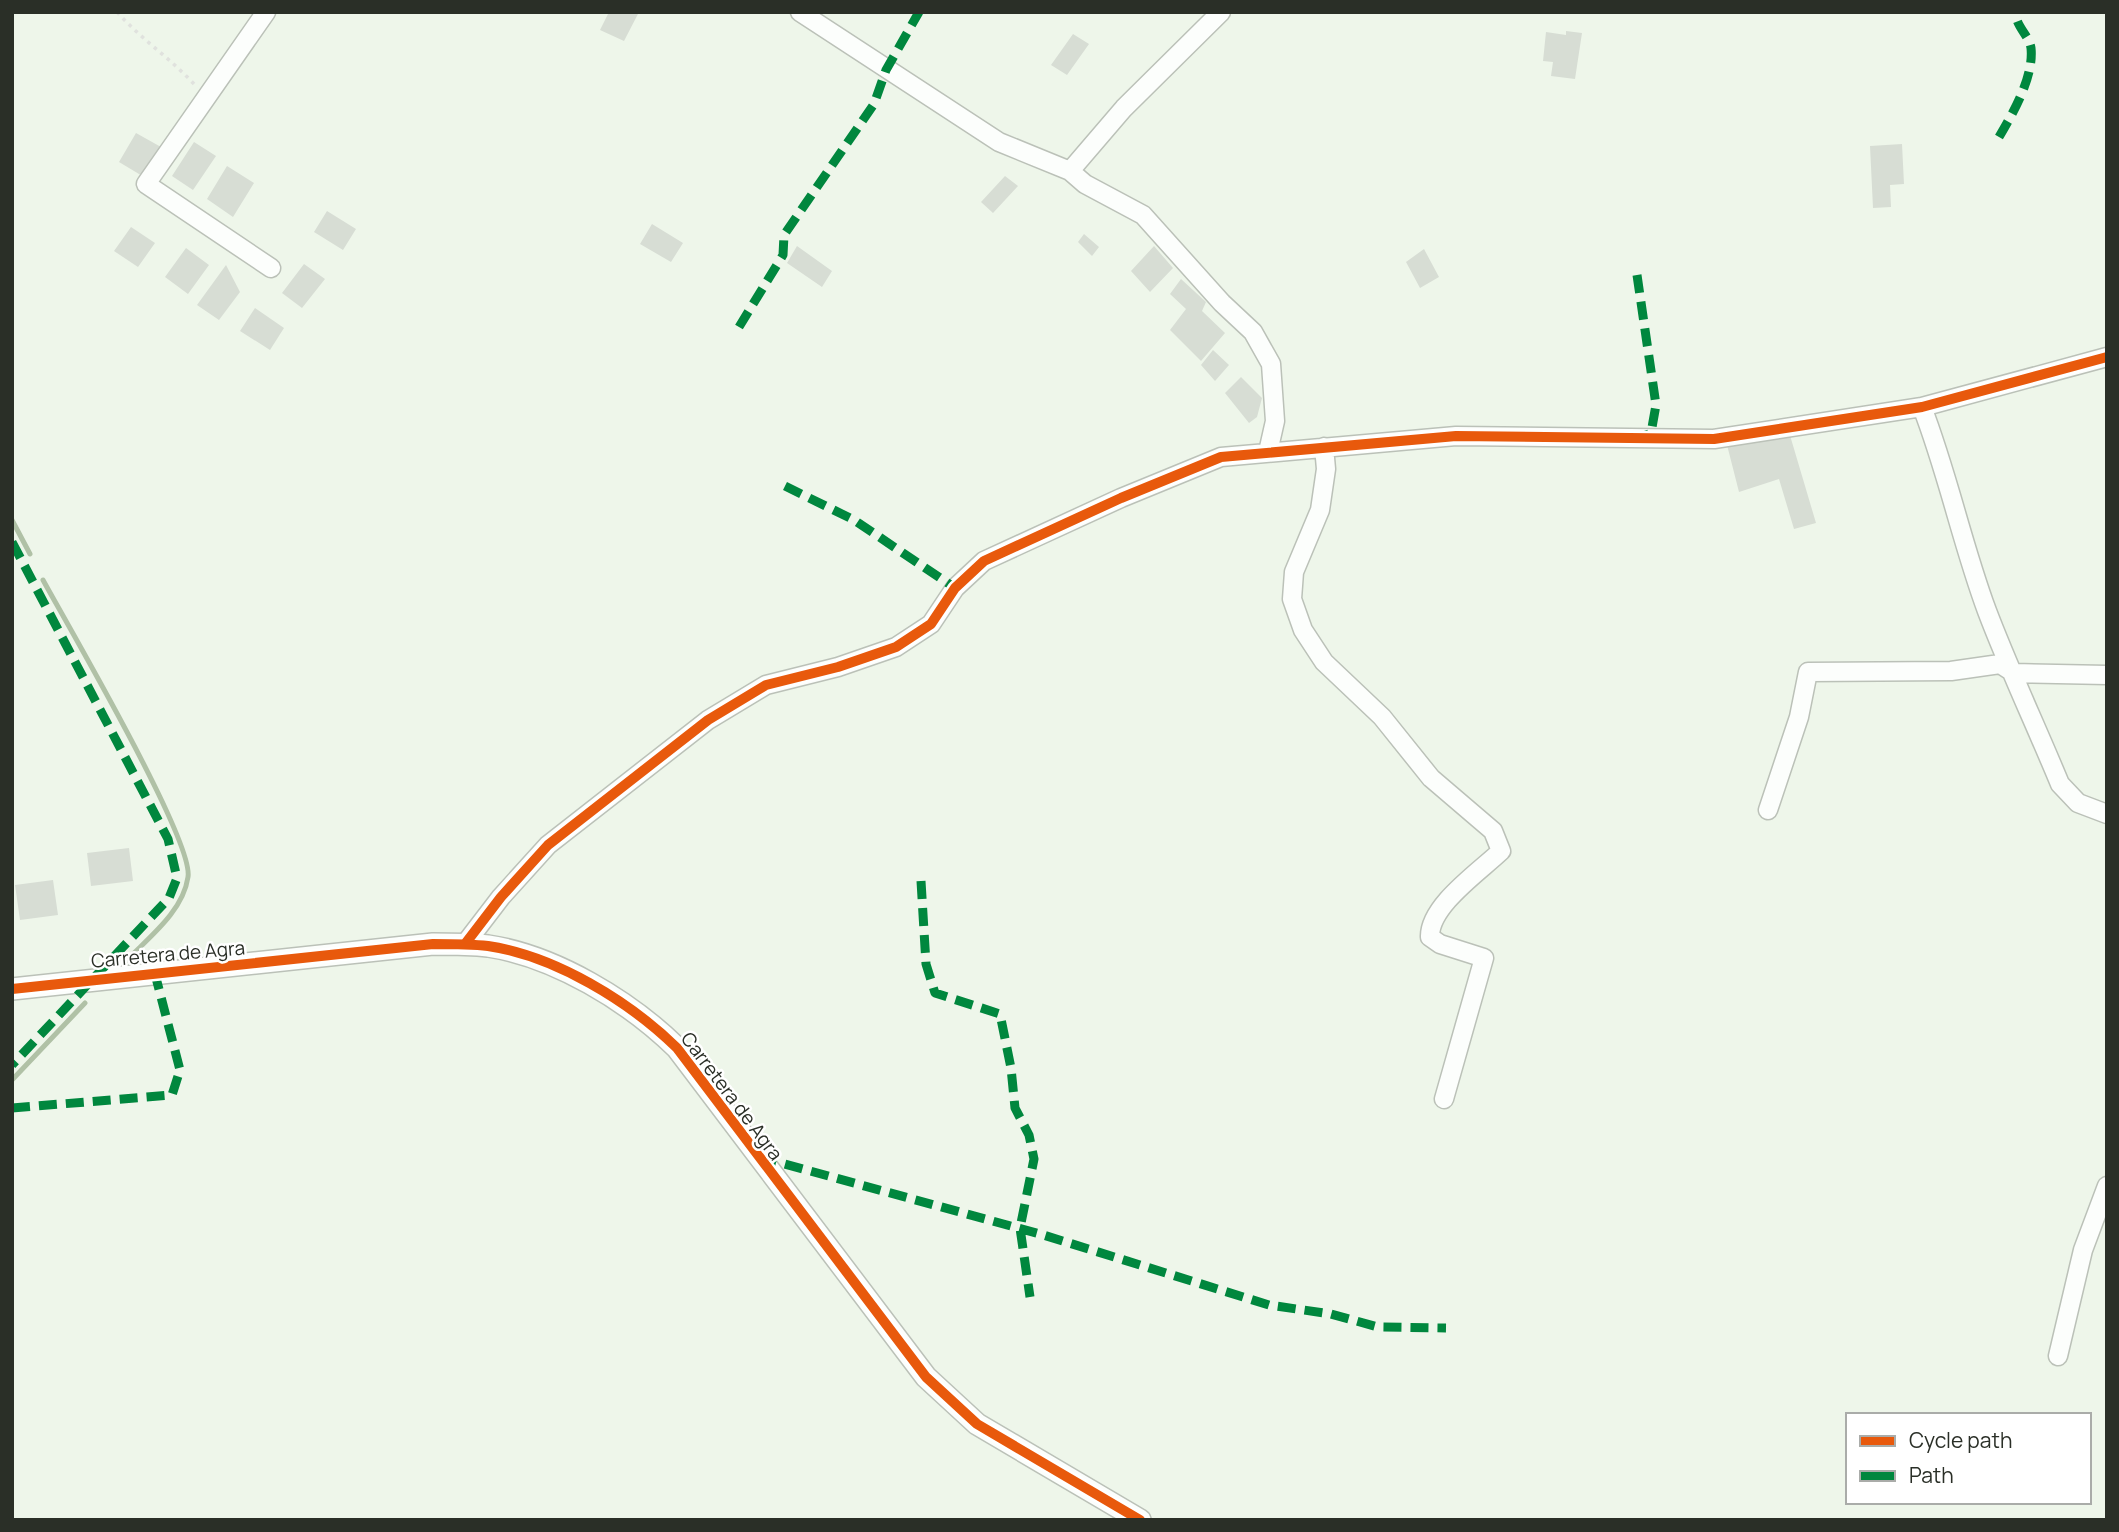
<svg xmlns="http://www.w3.org/2000/svg" width="2119" height="1532" viewBox="0 0 2119 1532" font-family="Manrope,sans-serif">
	<style>
		.lines { fill: none; stroke-linecap: round; stroke-linejoin: round }
		.stream { stroke: #b0c1a6; stroke-width: 5 }
		.building { fill: #d7ddd4 }
		.minor-casing { stroke: #bbc1b8; stroke-width: 21 }
		.tertiary-casing { stroke: #bbc1b8; stroke-width: 24 }
		.path { stroke: #e0e2de; stroke-width: 3.5; stroke-dasharray: 3.5 5; stroke-linecap: butt }
		.minor { stroke: #fcfefc; stroke-width: 18 }
		.tertiary { stroke: #fcfefc; stroke-width: 21 }
		.quiet { stroke: #00873e; stroke-width: 9; stroke-dasharray: 18 9; stroke-linecap: butt }
		.cycleway-casing { stroke: #fff; stroke-width: 15 }
		.cycleway { stroke: #e8590c; stroke-width: 10 }
		.labels { text-anchor: middle; stroke-width: 5; stroke-linejoin: round; paint-order: stroke }
		.street-label { font-size: 19px; fill: #2a2f27; stroke: #fff }
	</style>
	<rect width="100%" height="100%" fill="#eef6ea"/>
	<g class="lines">
		<!-- stream -->
		<path class="stream" d="M12,520L30,554
			M43,580C68,626 194,841 188,877C183,912 148,938 125,962
			M12,1080L85,1003"/>
	</g>
	<!-- building -->
	<path class="building" d="M609,12H639L624,41L600,30Z
		M1566,31L1582,33L1575,79L1551,76L1553,62L1543,61L1546,32L1566,35Z
		M1073,34L1089,44L1067,75L1051,65Z
		M136,133L161,147L144,177L119,162Z
		M194,142L216,156L193,190L172,176Z
		M1902,144L1904,184L1890,185L1891,207L1873,208L1870,146Z
		M227,166L254,183L233,217L207,199Z
		M1005,176L1018,186L993,213L981,202Z
		M327,211L356,229L343,250L314,232Z
		M652,224L683,243L671,262L640,244Z
		M131,227L155,243L138,267L114,251Z
		M1084,234L1099,247L1092,256L1078,242Z
		M797,246L832,271L822,287L787,263Z
		M1154,246L1173,268L1150,292L1131,271Z
		M186,248L209,265L188,294L165,277Z
		M1424,249L1439,277L1420,288L1406,262Z
		M304,264L325,279L302,308L282,293Z
		M226,265L240,292L219,320L197,305Z
		M1181,279L1206,302L1202,311L1225,333L1201,361L1170,330L1186,309L1170,294Z
		M255,308L284,328L270,350L240,331Z
		M1213,350L1229,365L1215,381L1201,365Z
		M1241,377L1262,398L1257,417L1249,423L1225,393Z
		M1789,432L1816,523L1794,529L1779,479L1739,492L1726,441Z
		M129,848L133,881L91,886L87,853Z
		M53,880L58,915L20,920L15,885Z"/>
	<g class="lines">
		<!-- minor casing -->
		<g class="minor-casing">
			<path id="minor" d="M266,12L146,184L271,268
				M800,12L999,142L1070,171L1085,184L1143,215L1222,303L1253,332L1271,364L1275,421L1268,452
				M1070,171L1124,108L1221,12
				M1922,407C1948,474 1962,544 1987,611C2009,669 2036,726 2060,784L2078,803L2107,814
				M1324,447L1326,469L1320,510L1294,572L1292,599L1303,630L1324,662L1382,717L1431,778L1493,831L1501,851C1479,872 1429,906 1430,937L1440,944L1484,958L1444,1099
				M1768,810L1799,717L1808,672L1951,671L2000,664L2014,673L2107,675
				M465,944L501,897L548,845L708,720L766,685L838,667L896,647L931,624L955,588L984,561L1121,498L1221,457L1456,436L1714,439L1922,407L2107,357
				M2058,1356L2083,1250L2107,1186"/>
		</g>
		<!-- tertiary casing -->
		<g class="tertiary-casing">
			<path id="tertiary" d="M12,989L433,944C451,944 470,944 488,946C555,956 629,1001 677,1048L926,1377L977,1424L1140,1520"/>
		</g>
		<!-- path -->
		<path class="path" d="M117,12C141,39 170,58 194,84"/>
		<!-- minor -->
		<use href="#minor" class="minor"/>
		<!-- tertiary -->
		<use href="#tertiary" class="tertiary"/>
		<!-- quiet -->
		<path class="quiet" d="M1999,137C2013,113 2034,77 2031,48C2029,35 2015,26 2016,12
			M1637,275L1656,405L1651,433L1641,437
			M739,327L783,255L784,235L874,104L886,70L919,12
			M785,486L854,520L955,588
			M12,542L168,839L177,878L169,898L12,1065
			M921,881L926,964L935,993L1000,1014L1011,1068L1015,1108L1029,1135L1034,1159L1020,1228L1030,1297
			M12,1108L172,1095L180,1070L155,974
			M759,1157L1040,1234L1269,1305L1331,1314L1378,1327L1446,1328"/>
		<!-- cycleway casing -->
		<g class="cycleway-casing">
			<path id="cycleway" d="M465,944L501,897L548,845L708,720L766,685L838,667L896,647L931,624L955,588L984,561L1121,498L1221,457L1456,436L1714,439L1922,407L2107,357
				M12,989L433,944C451,944 470,944 488,946C555,956 629,1001 677,1048L926,1377L977,1424L1140,1520"/>
		</g>
		<!-- cycleway -->
		<use href="#cycleway" class="cycleway"/>
	</g>
	<g class="labels">
		<!-- street labels -->
		<g class="street-label">
			<text transform="translate(168 954) rotate(-5)" y="7">Carretera de Agra</text>
			<text transform="translate(732 1096) rotate(53)" y="7">Carretera de Agra</text>
		</g>
	</g>
	<!-- border -->
	<rect width="2119" height="1532" fill="none" stroke="#2a2f27" stroke-width="28"/>
	<!-- legend -->
	<rect x="1846" y="1413" width="245" height="91" fill="#ffffff" stroke="#aaaca9" stroke-width="2"/>
	<rect x="1860" y="1436" width="35" height="10" fill="#e8590c" stroke="#aaaca9" stroke-width="2"/>
	<text x="1909" y="1448" font-size="21" fill="#2a2f27">Cycle path</text>
	<rect x="1860" y="1471" width="35" height="10" fill="#00873e" stroke="#aaaca9" stroke-width="2"/>
	<text x="1909" y="1483" font-size="21" fill="#2a2f27">Path</text>
</svg>
